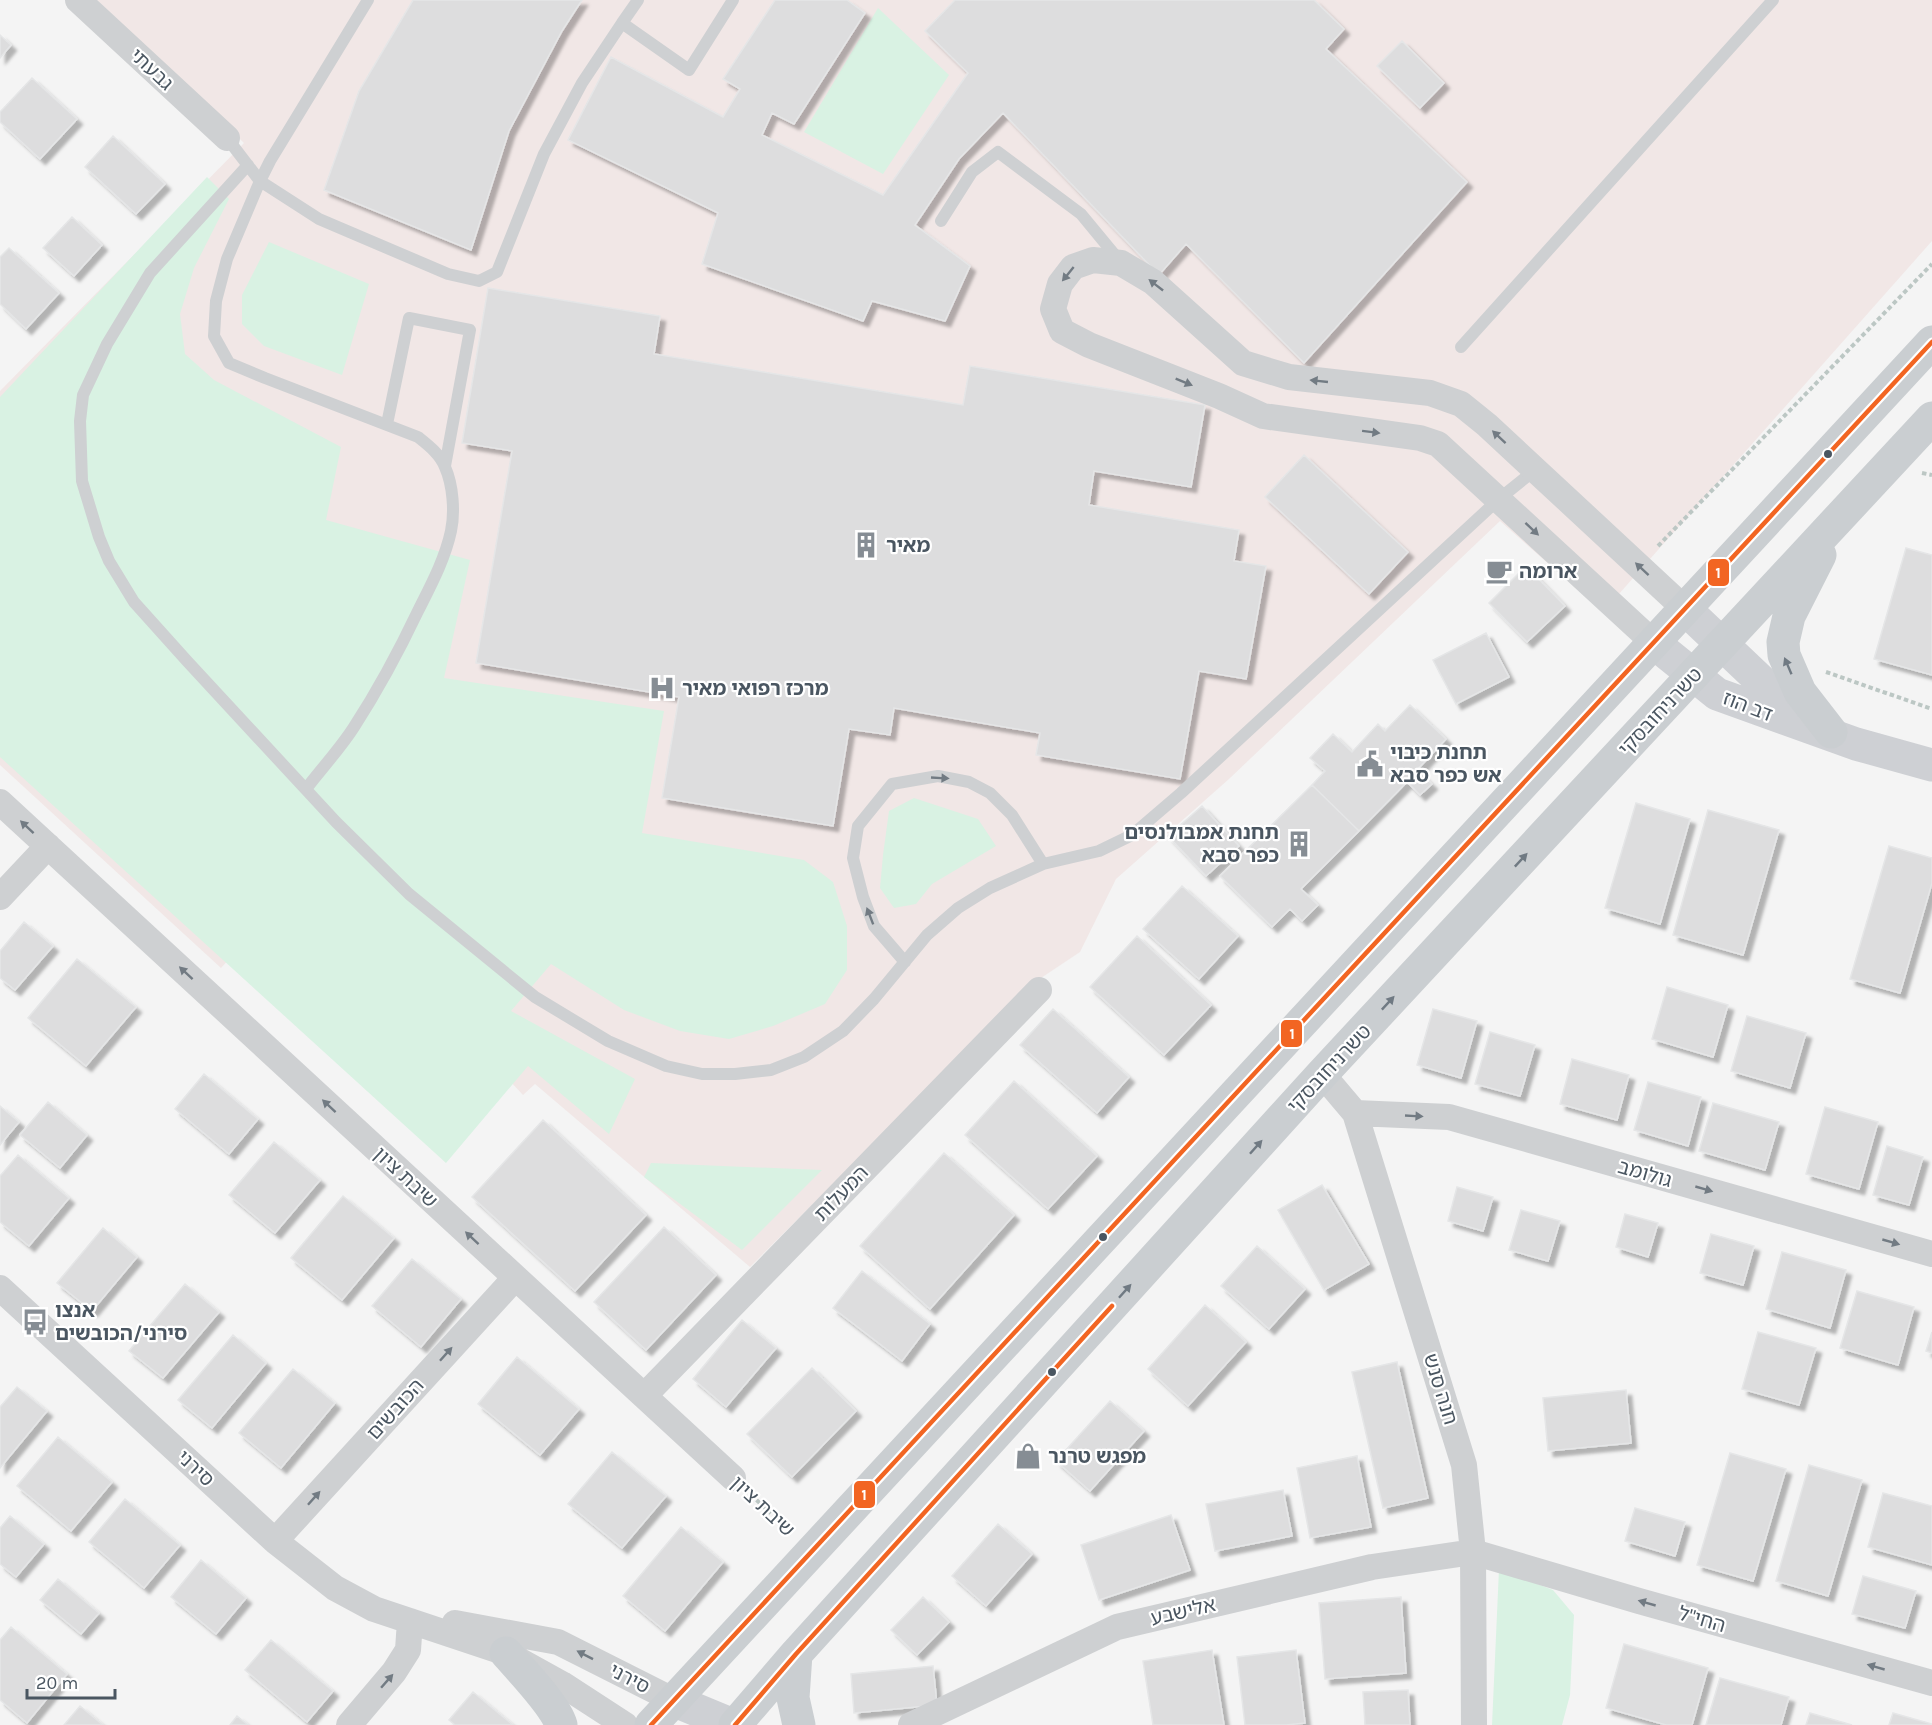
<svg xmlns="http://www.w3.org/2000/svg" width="1932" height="1725" viewBox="0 0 1932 1725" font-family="Karla,'Noto Sans Hebrew',sans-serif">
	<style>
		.medical { fill: #f1e7e6 }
		.green { fill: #d9f2e3 }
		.building { fill: #ddddde; stroke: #e5e6e7; stroke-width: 1.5; filter: url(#shadow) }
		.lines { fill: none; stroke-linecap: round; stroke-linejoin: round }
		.path { stroke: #bcc7c4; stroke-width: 4; stroke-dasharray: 4.5 3; stroke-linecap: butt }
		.lane { stroke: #ced0d2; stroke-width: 12 }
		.street { stroke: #ced0d2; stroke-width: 26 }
		.secondary { stroke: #ced0d4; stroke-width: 33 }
		.primary { stroke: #caced1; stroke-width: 33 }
		.bus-1-casing { stroke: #fff; stroke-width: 9 }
		.bus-1 { stroke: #f26522; stroke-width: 4.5 }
		.oneway { fill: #727b83 }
		.oneway2 { fill: #707a83 }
		.bus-dot { fill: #4a5661; stroke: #fff; stroke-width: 2 }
		.labels { text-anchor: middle; stroke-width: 4.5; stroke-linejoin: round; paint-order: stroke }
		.street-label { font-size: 20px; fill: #4a5661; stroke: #fff }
		.poi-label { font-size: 20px; font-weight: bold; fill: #4a5661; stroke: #fff; text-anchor: start }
		.line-badge { stroke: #fff; stroke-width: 2 }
		.badge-label { font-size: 16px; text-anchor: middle; font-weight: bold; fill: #fff }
	</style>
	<defs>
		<filter id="shadow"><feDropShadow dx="5.5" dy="5.5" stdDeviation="1.5" flood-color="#0004"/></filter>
	</defs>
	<rect width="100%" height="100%" fill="#f4f4f4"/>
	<!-- medical -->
	<path class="medical" d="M97,0H1932V241L1603,612L1500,521L1229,779L1116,879L1080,952L1032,984L750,1267L535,1084L523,1095L416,981L306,876L221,968L0,765V391L244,143Z"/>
	<!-- green -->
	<path class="green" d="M878,8L949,75L883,174L804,132Z
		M207,177L229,199L194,268L180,314L185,354L214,380L341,447L326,520L470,560L444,678L664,711L642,833L804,860L833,882L847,926V970L825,1004L773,1026L729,1039L680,1031L624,1010L551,964L511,1011L635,1079L609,1134L528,1066L446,1163L0,757V397Z
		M269,242L369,284L342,375L264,346L242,324V295Z
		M914,798L978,819L996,846L932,884L916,904L894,908L880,888L883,855L889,811Z
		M651,1163L822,1170L742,1250L644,1177Z
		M1499,1569L1553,1590L1574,1615L1570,1695L1562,1725H1492Z"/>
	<!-- building -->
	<path class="building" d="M413,0H582L562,31L509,131L471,250L324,190L359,91Z
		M775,0H847L865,13L794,124L772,113L762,135L883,195L968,73L925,31L955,0H1314L1344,29L1326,49L1467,182L1304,363L1186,244L1159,275L1003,113L959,159L915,225L970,266L945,321L872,301L863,321L702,264L718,213L568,140L611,57L723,117L740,89L723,79Z
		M0,35L11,45L0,58Z
		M1402,41L1444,83L1420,108L1377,66Z
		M32,78L77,119L40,159L0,122V112Z
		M113,136L165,184L136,214L85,167Z
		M72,217L102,245L74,276L43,248Z
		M9,248L59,293L26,329L0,304V257Z
		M488,288L660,316L654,354L963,405L970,366L1205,405L1191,487L1094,471L1089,505L1239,530L1234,561L1266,566L1246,679L1199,671L1180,779L1036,755L1040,733L894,708L890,735L849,729L833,826L662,798L679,697L476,663L512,451L462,443Z
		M1304,455L1408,552L1369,594L1265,497Z
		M1906,548L1932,555V675L1874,659Z
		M1526,566L1565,606L1527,642L1489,603Z
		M1486,633L1509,677L1456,704L1433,660Z
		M1410,705L1446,739L1417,770L1432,784L1420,795L1407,782L1359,831L1312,785L1325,771L1310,758L1333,734L1352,752L1378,724L1385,731Z
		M1312,785L1359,831L1301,889L1318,905L1302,921L1290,909L1272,927L1220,876Z
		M1636,803L1690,819L1660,924L1605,908Z
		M1202,806L1239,846L1206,876L1168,836Z
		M1708,810L1779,830L1743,955L1673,935Z
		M1889,846L1932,858V883L1900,993L1850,979Z
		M1182,886L1238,936L1199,979L1143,929Z
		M24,922L53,946L15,990L0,978V951Z
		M1137,936L1211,1005L1164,1055L1090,987Z
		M77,959L136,1007L86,1066L28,1018Z
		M1667,987L1728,1005L1713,1057L1652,1039Z
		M1053,1009L1129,1077L1097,1113L1020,1045Z
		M1433,1009L1477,1021L1461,1078L1417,1065Z
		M1747,1016L1806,1033L1790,1088L1731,1071Z
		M1490,1032L1535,1045L1520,1096L1475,1084Z
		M1572,1059L1629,1075L1617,1120L1560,1104Z
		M204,1074L258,1119L229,1154L175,1109Z
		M1014,1081L1097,1156L1048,1209L965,1135Z
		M1648,1082L1701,1097L1688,1146L1634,1130Z
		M48,1102L87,1135L60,1168L20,1135Z
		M1713,1103L1779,1122L1765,1170L1699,1151Z
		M0,1106L19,1122L0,1145Z
		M1825,1107L1878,1122L1859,1189L1806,1174Z
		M543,1120L646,1215L575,1291L472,1197Z
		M274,1142L320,1180L275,1233L229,1195Z
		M1887,1146L1923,1157L1909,1205L1873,1195Z
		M944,1153L1014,1215L930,1309L860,1246Z
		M18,1155L69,1198L29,1246L0,1222V1176Z
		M1322,1185L1369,1264L1324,1290L1278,1210Z
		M1457,1187L1493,1197L1483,1231L1448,1221Z
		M343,1196L394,1238L342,1300L291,1258Z
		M1521,1210L1560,1221L1548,1261L1509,1250Z
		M1625,1214L1658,1223L1648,1257L1616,1247Z
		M664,1227L716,1275L646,1350L594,1302Z
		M103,1228L137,1257L92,1311L57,1283Z
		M1711,1234L1754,1246L1743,1285L1700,1273Z
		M1257,1246L1305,1289L1269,1329L1221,1286Z
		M1782,1252L1846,1270L1830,1328L1766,1309Z
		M412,1259L461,1299L421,1347L372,1306Z
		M862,1271L930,1324L902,1361L833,1308Z
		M185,1284L219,1312L163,1378L129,1351Z
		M1857,1291L1914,1307L1898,1365L1840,1348Z
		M1205,1305L1246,1342L1188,1406L1148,1369Z
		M742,1320L776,1348L726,1407L693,1379Z
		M1758,1332L1816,1348L1799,1405L1742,1389Z
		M1932,1332V1353L1926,1351Z
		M233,1335L266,1363L212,1428L178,1400Z
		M517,1357L579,1409L540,1455L478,1404Z
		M1397,1362L1428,1498L1383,1508L1352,1372Z
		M812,1368L856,1411L792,1477L747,1434Z
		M293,1369L335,1403L281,1468L239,1433Z
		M17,1387L47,1411L0,1468V1407Z
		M1626,1390L1631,1443L1548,1451L1543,1398Z
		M1110,1401L1144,1431L1090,1491L1056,1461Z
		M58,1437L112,1482L71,1531L17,1486Z
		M612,1452L666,1496L622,1548L568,1504Z
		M1730,1453L1786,1469L1753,1581L1697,1565Z
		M1357,1456L1371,1527L1310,1538L1297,1468Z
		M1809,1465L1862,1480L1828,1596L1776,1581Z
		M1283,1490L1292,1536L1215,1551L1206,1504Z
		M1883,1493L1932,1506V1565L1868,1547Z
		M125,1499L180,1545L144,1588L89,1542Z
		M1635,1508L1685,1522L1675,1556L1625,1541Z
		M1171,1515L1190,1570L1099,1600L1081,1545Z
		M10,1516L44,1544L16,1577L0,1564V1528Z
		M998,1524L1032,1554L986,1606L952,1576Z
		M681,1527L723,1562L665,1631L623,1596Z
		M201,1560L246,1598L216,1634L171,1597Z
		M1863,1576L1916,1591L1905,1628L1852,1614Z
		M58,1579L99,1613L81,1634L40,1600Z
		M923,1597L949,1622L917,1655L891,1630Z
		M1401,1597L1406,1673L1325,1679L1319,1603Z
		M11,1627L67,1674L27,1723L0,1700V1640Z
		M271,1640L333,1691L307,1722L245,1670Z
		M1624,1644L1708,1668L1692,1725H1666L1606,1708Z
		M1212,1650L1224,1725H1153L1143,1661Z
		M1296,1650L1305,1723L1286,1725H1245L1237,1657Z
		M933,1666L937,1705L854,1713L851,1674Z
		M1720,1678L1789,1697L1781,1725H1706Z
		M1408,1690L1410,1725H1365L1363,1692Z
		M473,1692L513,1725H455L449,1720Z
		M80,1706L103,1725H64Z
		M1810,1713L1852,1725H1806Z
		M1893,1713L1932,1724V1725H1889Z
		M237,1716L248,1725H230Z"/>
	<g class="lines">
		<!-- path -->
		<path class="path" d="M1922,473L1932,475
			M1658,546L1932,264
			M1826,672L1932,709
			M751,1495L790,1531"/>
		<!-- lane -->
		<path class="lane" d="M638,0L622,23L689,70L733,0
			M227,138L260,181L319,219L448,274L479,281L497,272L544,154L582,83L622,23
			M248,165L150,273L107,344L83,395L80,421L82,481L99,537L109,561L134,602L187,661L336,822L409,894L535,997L608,1041L666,1066L702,1074H735L771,1070L804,1057L843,1031L874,999L927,935L958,908L990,888L1043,864L1099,851L1132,835L1181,793L1499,499L1535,470
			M941,221L972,172L998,152L1081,214L1119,260
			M1461,347L1773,0
			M387,424L409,318L470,330L445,466
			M306,789C321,769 340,749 354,727C378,690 399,651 418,611C431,585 445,559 451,531C455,512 453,485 445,467C440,454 428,445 418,437L265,378L229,363L214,336L216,301L227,259L260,181L270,161L368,0
			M905,962L874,926L863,897L853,858L858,826L892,784L938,776L969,782L990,793L1012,815L1043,864"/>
		<!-- street -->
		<path class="street" d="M78,0L227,138
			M1654,643L1438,444L1420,438L1263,416L1219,396L1089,345L1062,331L1053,309L1060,284L1073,267L1093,260L1121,263L1153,282L1243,363L1289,377L1430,393L1461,404L1487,425L1685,609
			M0,802L733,1478
			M0,897L48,846
			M1322,1074L1355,1113L1464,1465L1473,1552L1474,1725
			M1355,1113L1449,1117L1932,1254
			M0,1288L275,1541L335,1588L374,1609L506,1653L562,1684L625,1725
			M644,1396L1039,990
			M275,1541L515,1278
			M455,1623L558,1642L675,1701
			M349,1725L394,1672L408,1650L410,1621
			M911,1725L1117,1627L1372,1567L1473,1552L1639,1601L1932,1683"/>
		<!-- secondary -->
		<path class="secondary" d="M1685,609L1782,701L1805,716
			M1654,643L1717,694L1856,744L1932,765
			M675,1701L733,1725"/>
		<!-- primary -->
		<path class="primary" d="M1820,555L1789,616L1783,642L1784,655L1800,692L1831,732
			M506,1653C520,1669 556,1706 561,1725
			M796,1654L793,1698L799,1725
			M651,1725L1932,342
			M735,1725L796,1654L1322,1074L1932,418"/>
		<!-- bus-1 casing -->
		<g class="bus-1-casing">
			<path id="bus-1" d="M651,1725L1932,342
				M735,1725L796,1654L1112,1306"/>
		</g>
		<!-- bus-1 -->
		<use href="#bus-1" class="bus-1"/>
	</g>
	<!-- one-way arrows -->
	<defs><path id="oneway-solid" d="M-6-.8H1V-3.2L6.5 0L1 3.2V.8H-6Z" transform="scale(1.5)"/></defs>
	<g class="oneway">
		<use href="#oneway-solid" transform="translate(1068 274) rotate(129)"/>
		<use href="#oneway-solid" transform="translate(1156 285) rotate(-142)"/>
		<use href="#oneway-solid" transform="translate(1319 381) rotate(-174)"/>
		<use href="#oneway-solid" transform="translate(1184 382) rotate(22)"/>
		<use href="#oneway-solid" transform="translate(1371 432) rotate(7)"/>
		<use href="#oneway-solid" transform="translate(1499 437) rotate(-137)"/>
		<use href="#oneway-solid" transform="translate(1532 529) rotate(43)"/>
		<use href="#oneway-solid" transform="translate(1642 569) rotate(-137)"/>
		<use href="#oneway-solid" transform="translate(940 778) rotate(3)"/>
		<use href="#oneway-solid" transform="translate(27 827) rotate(-137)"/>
		<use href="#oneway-solid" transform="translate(870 916) rotate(-111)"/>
		<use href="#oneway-solid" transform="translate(186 973) rotate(-137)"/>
		<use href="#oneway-solid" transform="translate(329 1106) rotate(-137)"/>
		<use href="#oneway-solid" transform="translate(1414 1116) rotate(3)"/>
		<use href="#oneway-solid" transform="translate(1704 1189) rotate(16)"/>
		<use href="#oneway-solid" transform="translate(472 1238) rotate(-137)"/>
		<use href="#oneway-solid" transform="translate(1891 1242) rotate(16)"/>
		<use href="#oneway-solid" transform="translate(446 1354) rotate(-48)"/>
		<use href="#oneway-solid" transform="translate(314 1498) rotate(-48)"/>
		<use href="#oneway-solid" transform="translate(1647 1603) rotate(-164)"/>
		<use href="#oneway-solid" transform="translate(585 1655) rotate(-153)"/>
		<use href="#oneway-solid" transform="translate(1876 1667) rotate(-164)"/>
		<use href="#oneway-solid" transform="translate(387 1681) rotate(-49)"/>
	</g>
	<g class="oneway2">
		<use href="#oneway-solid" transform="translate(1788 666) rotate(-113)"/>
		<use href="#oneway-solid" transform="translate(1521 860) rotate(-47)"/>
		<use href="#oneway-solid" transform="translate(1388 1003) rotate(-47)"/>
		<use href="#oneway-solid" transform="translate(1256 1147) rotate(-48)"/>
		<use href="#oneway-solid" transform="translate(1125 1291) rotate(-48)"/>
	</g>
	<!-- icons -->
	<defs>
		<g id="building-bare" transform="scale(2.07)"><path d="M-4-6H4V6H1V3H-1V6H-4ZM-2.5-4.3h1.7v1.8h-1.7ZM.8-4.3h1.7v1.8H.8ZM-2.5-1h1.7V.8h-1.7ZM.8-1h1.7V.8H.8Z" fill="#868d94" stroke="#fff" stroke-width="2.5" paint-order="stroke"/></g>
		<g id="cafe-bare" transform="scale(2.07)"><path d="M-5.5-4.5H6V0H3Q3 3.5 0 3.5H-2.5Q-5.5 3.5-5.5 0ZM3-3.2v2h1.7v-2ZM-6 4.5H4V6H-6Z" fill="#868d94" stroke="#fff" stroke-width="2.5" paint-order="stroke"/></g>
		<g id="hospital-bare" transform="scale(2.07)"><path d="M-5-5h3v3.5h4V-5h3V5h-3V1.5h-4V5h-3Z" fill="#868d94" stroke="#fff" stroke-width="2.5" paint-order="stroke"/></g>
		<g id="civic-bare" transform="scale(2.07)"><path d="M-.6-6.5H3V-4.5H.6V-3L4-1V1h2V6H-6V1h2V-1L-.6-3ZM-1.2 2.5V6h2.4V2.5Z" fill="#868d94" stroke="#fff" stroke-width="2.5" paint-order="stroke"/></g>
		<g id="bus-bare" transform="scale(2.07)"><path d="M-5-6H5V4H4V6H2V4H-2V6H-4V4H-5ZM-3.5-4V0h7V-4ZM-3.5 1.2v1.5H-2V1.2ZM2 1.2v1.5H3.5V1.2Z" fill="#868d94" stroke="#fff" stroke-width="2.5" paint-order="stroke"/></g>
		<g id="shop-bare" transform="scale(2.07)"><path d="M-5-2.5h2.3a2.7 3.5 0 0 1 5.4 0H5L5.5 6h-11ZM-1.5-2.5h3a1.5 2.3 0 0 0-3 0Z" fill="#868d94" stroke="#fff" stroke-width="2.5" paint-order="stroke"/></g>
	</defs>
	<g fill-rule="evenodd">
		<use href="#building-bare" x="866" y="545"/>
		<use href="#cafe-bare" x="1499" y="571"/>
		<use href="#hospital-bare" x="662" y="688"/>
		<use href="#civic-bare" x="1370" y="764"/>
		<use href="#building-bare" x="1299" y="844"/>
		<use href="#bus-bare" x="35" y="1322"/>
		<use href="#shop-bare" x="1028" y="1456"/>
	</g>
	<!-- markers -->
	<g class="bus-dot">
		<circle cx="1828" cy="454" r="5"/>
		<circle cx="1103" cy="1237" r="5"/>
		<circle cx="1052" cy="1372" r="5"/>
	</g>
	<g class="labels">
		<!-- street labels -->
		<g class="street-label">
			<text transform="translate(152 69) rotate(43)" y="7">גבעתי</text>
			<text transform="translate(1748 706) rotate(21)" y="7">דב הוז</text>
			<text transform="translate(1660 711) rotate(-47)" y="7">טשרניחובסקי</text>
			<text transform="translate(1329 1068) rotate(-47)" y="7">טשרניחובסקי</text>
			<text transform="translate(1645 1173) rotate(16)" y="7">גולומב</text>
			<text transform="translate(406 1177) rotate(43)" y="7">שיבת ציון</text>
			<text transform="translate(841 1193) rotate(-46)" y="7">המעלות</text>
			<text transform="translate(1441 1389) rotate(73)" y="7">חנה סנש</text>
			<text transform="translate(395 1409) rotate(-48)" y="7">הכובשים</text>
			<text transform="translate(196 1468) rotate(43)" y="7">סירני</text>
			<text transform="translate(763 1506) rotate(43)" y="7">שיבת ציון</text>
			<text transform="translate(1183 1611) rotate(-13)" y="7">אלישבע</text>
			<text transform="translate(1702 1619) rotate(16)" y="7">החי"ל</text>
			<text transform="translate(630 1678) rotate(27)" y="7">סירני</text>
		</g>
		<!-- poi labels -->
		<g class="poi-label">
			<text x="886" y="552">מאיר</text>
			<text x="1519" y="578">ארומה</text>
			<text x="682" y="695">מרכז רפואי מאיר</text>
			<text x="1390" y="759">תחנת כיבוי<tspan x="1390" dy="23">אש כפר סבא</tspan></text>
			<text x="1279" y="839" text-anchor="end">תחנת אמבולנסים<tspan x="1279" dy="23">כפר סבא</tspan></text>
			<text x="55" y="1317">אנצו<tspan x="55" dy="23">סירני/הכובשים</tspan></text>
			<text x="1048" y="1463">מפגש טרנר</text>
		</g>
	</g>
	<g class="line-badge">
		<rect x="1707" y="558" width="23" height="29" rx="6" fill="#f26522"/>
		<rect x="1280" y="1019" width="23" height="29" rx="6" fill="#f26522"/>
		<rect x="853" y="1480" width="23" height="29" rx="6" fill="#f26522"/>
	</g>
	<g class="badge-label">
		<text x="1718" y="578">1</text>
		<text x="1292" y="1039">1</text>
		<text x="864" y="1500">1</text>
	</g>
	<!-- scale -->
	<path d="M27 1689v9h88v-9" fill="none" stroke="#4a5661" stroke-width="3"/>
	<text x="36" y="1689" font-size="18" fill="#4a5661" stroke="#ffffff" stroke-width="4.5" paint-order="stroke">20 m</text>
</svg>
